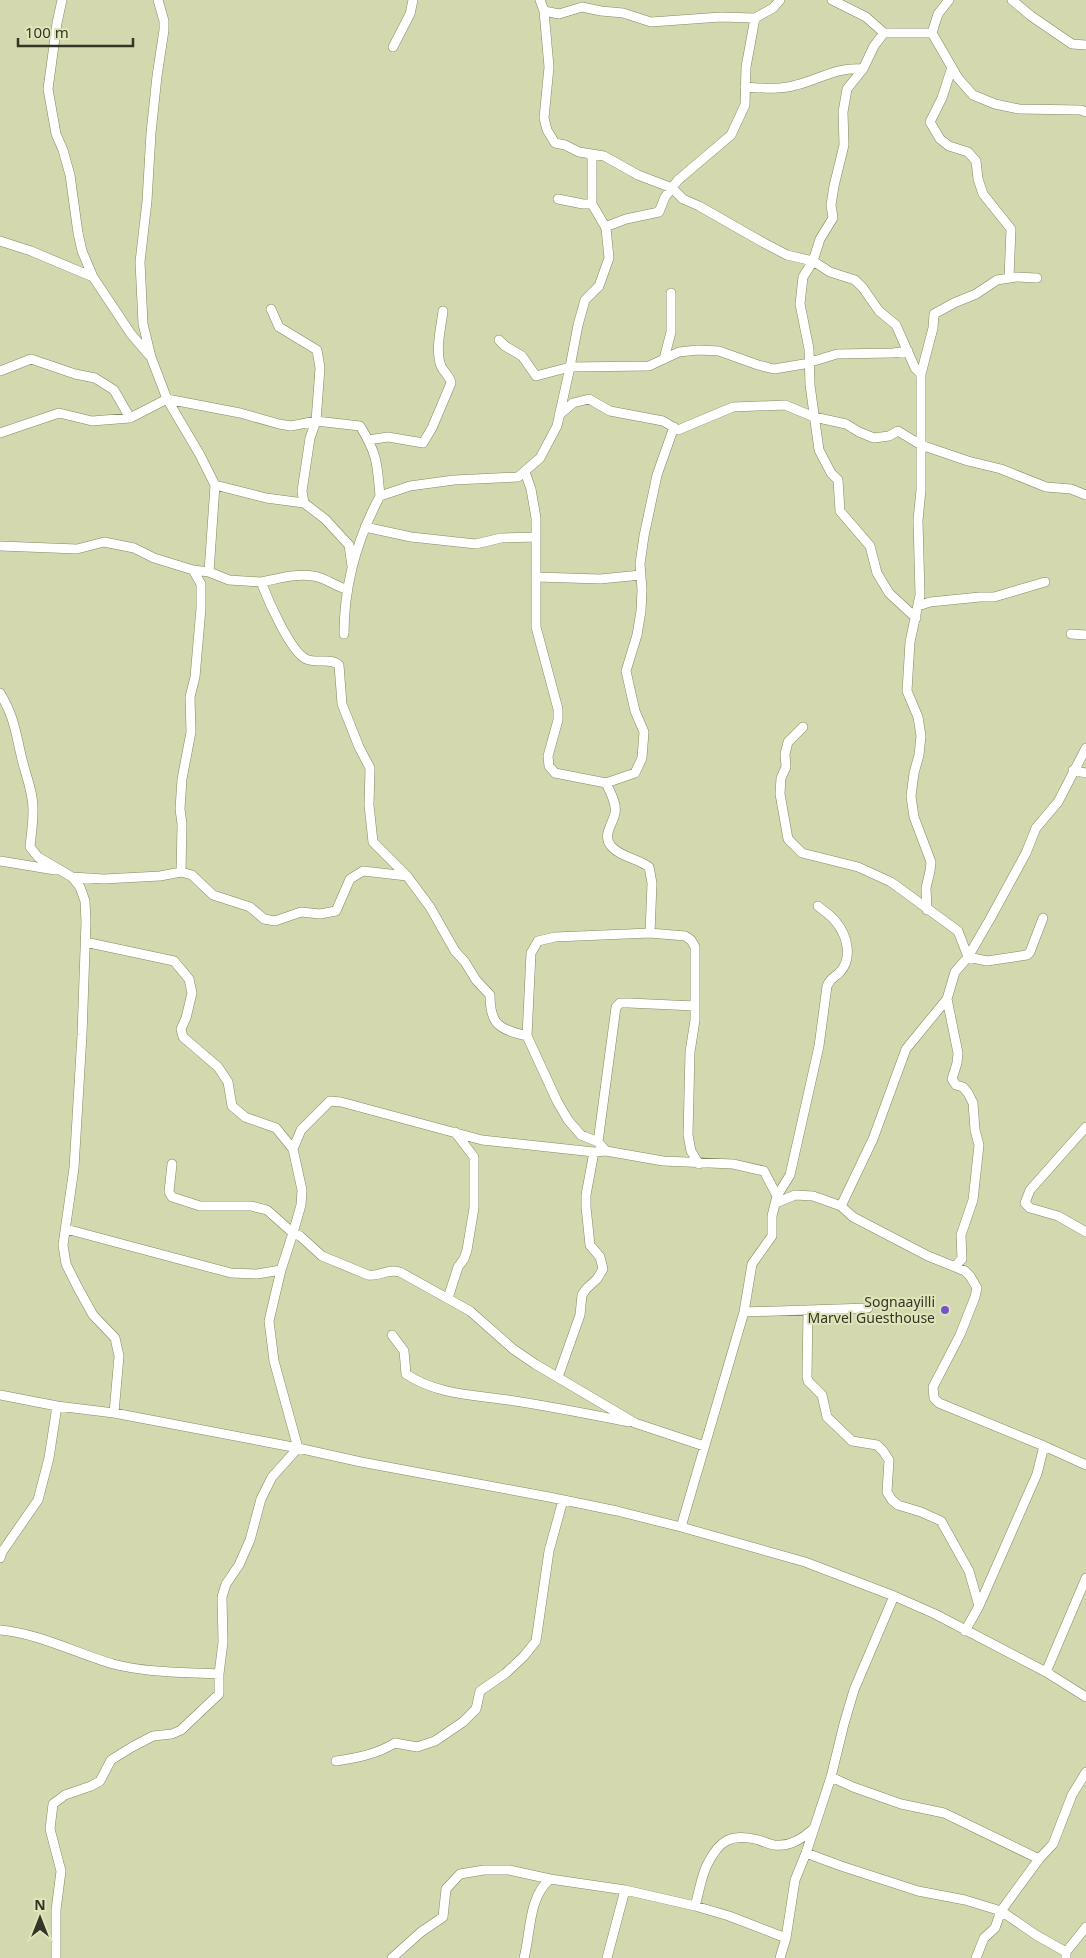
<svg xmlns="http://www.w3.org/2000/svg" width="1086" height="1958" viewBox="0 0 1086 1958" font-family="'Noto Sans',sans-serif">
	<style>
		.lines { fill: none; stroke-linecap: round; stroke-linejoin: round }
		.minor-casing { stroke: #848962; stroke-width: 10 }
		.minor { stroke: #fff; stroke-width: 9 }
		.poi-dot { fill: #7752cb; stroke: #e0e5bb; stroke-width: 2 }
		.labels { text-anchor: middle; stroke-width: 4; stroke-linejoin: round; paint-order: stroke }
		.poi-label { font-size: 14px; fill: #343625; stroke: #e0e5bb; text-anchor: end }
	</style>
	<rect width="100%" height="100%" fill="#d3d8ae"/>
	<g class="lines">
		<!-- minor casing -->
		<g class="minor-casing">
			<path id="minor" d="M62,0L57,23L48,89L56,134L63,150L70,175L78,233L82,251L93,277L131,334L149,355
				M158,0L164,21V30L157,76L151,133L147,201L140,262L143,324L151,357L167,399L200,455L215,485L209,572L229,580L261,582C268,600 290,651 306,659C317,664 330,657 339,665L342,704L359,747L370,768L369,805L373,842L407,876L430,907L455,951L465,962L476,980L490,995C490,1025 499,1029 527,1036L557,1101L568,1120L581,1135L598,1142L606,1151
				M540,0L544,11L549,67L544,118L547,130L555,143L565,145L579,152L604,156L638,175L672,188L683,199L699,206L764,243L787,255L813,261L803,277L800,304L809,349L810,385L819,450L831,473L838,480L840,511L870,546L877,573L889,593L916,618
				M832,0L866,17L884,33
				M1012,0L1031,16L1072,44L1086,45
				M544,11L559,14L582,7L601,11L623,13L651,22L721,17L755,18L773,8L780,0
				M932,33L958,78L973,95L995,104L1019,109L1081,110L1086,112
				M393,47L410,14L413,0
				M952,67L942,98L930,122L940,139L949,146L968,152L976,161L978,179L983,194L1011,229L1009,278
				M745,87C762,88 780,90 796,85C821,79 835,67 863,69
				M592,204V155
				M605,227L626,219L659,212L665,197L678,180L731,135L745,105L746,67L755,18
				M0,241L31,251L93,277
				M271,309L279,327L317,350L320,368L316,421L310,438L302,491L304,503L325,519L349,545L352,566
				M499,340L505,346L522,356L536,376L570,367L578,325L585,300L599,286L609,258L606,228L592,204H583L558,199
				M664,359L671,332V293
				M0,371L31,359L75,374L95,378L114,390L130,418
				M921,374L915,368L896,325L879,311L863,288L855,280L830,272L813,261L820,239L833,218L831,205L834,186L844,145L843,112L847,89L863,69L874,46L884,33H932L938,14L949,0
				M559,415L573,403L589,399L610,411L663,421L678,430L733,407L785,405L814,417L846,424L859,432L874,438L889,436L898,431L921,445L968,461L1001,469L1046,487L1071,489L1086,495
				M0,433L59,413L92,421L130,418L167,399L240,413L279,424L291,426L316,421L360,426C378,455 377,464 380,496L410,486L454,480L518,477L540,458L557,426L570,367L649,366L679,352L698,350L719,351L758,365L774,369L804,364L837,354L893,353L908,351
				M368,440L388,437L423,443L432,428L451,383C450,376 444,373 441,366C435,350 441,328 443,311
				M525,472L531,489L536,518V627L558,709V720L548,756L549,766L555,773L606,783C610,792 617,803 615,813C613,824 602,835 611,846C620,857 637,858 649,867L652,883L650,933
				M215,485L266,498L304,503
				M365,527L411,537L476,544L501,538L536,537
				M0,546L77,549L104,542L134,548L154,558L193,570L209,572
				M537,577L600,579L641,575
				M261,582C278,579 296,573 313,576C324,577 335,586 346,589
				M918,606L930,602L980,597H994L1045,582
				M344,634C344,586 357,539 380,496
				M1071,634L1086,635
				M0,693C14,717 15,729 21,755C25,774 34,793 33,812C33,824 31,836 30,847L38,857L72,877L80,887L85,901L86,922L82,1035L74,1168L63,1245L66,1264L78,1288L93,1315L115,1338L119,1356L114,1413
				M803,727L788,742L785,754L786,767L781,778L780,794L788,839L802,853L858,867L891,882L958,931L968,957L987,961L1027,955L1030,952L1043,918
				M1073,770L1086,773
				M606,783L635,773L642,758L644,732L635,711L626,671L637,635L641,611L642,590L640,564L644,536L657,475L674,427
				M0,861L55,870
				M181,872L182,824L180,809L182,779L191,732L190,697L195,677L201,608V584L193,570
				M72,877L104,879L160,876L181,872L192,875L213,895L250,907L264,919L275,921L301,912L320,914L336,911L350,879L363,871L407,876
				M927,910L926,888L930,871L931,862L914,817L911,796L914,773L919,755L921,736L918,717L907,691L910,642L920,595L918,520L921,490V374L933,328L934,314L954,303L976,294L997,280L1016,277L1037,278
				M85,942L174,961L189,979L192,993L186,1018L181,1029L183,1037L218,1067L228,1082L232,1106L245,1117L276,1128L293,1149L302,1190L301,1205L293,1233L300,1236L322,1256L368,1275C381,1277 386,1268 400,1272L470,1311L513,1349L535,1364L635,1423L704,1446
				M947,999L958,1053L957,1063L952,1079L956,1085L963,1087L968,1093L973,1103L975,1130L979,1145L973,1200L961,1235L962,1259L955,1266
				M527,1036L531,953L538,941L555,937L650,933L685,936L691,940L695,947V1020L690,1052L688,1135L691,1151L699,1164
				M1086,1127L1030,1190L1025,1203L1030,1208L1058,1216L1086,1232
				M598,1142L616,1007L620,1003H629L695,1006
				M293,1149L301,1130L330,1101L341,1102L482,1140L594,1152L606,1151L663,1161L733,1164L764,1171L777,1196
				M776,1203L795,1195L813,1196L841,1206L853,1217L928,1256L965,1271L970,1276L977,1288L975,1297L960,1335L933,1387L934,1398L939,1403L1044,1446L1086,1465
				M841,1206L873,1139L906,1049L947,999L955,972L968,957L990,919L1026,853L1036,828L1058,802L1086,748
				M66,1229L231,1273L257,1274L281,1270L293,1233L267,1210L251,1206H200L172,1197L169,1192L172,1164
				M448,1298L458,1267L464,1259L467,1250L474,1208V1157L455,1132
				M808,1311L807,1377L808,1381L822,1395L827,1417L852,1441L877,1445L883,1451L889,1460L887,1492L892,1500L898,1505L921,1512L941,1521L969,1571L979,1606
				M744,1312L868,1308
				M392,1335L404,1351L406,1374C435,1394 474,1395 508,1400C548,1406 588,1414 629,1422
				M558,1377L580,1315L582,1295L586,1289L597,1279L603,1269L600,1257L590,1245L586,1207V1195L594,1152
				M0,1395L57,1406L114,1413L298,1448L361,1462L549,1497L617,1511L681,1527L805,1562L894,1596L935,1614L1046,1672L1086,1697
				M681,1527L744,1312L752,1264L772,1236V1216L777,1196L790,1175L819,1046L827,986C831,977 834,978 840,972C853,958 847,935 836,922C832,916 824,911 818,906
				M0,1558L2,1552L38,1500L49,1458L57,1406
				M0,1630C37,1633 76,1653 113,1664C148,1673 184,1672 219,1674
				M965,1631L979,1606L1037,1474L1044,1446
				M1046,1672L1086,1578
				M336,1761C357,1758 377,1754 395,1743L417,1747L435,1741L463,1722L476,1709L480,1691L506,1673L524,1656L536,1641L549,1551L563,1500
				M831,1777L853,1787L901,1804L944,1813L1039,1859
				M806,1853L841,1866L918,1891L965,1900L1001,1911L1036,1935L1066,1952
				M695,1906C699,1893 701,1877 707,1865C719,1840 731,1833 759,1840C764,1842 769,1844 774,1845C788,1847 802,1839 812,1830
				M56,1958V1910L61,1871L50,1829L53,1804L65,1795L91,1786L100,1781L111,1760L132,1747L153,1736L172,1734L181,1730L219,1694V1674L223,1642L222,1597L226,1584L239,1565L250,1540L261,1499L272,1477L298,1448L274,1361L269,1321L281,1270
				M392,1958L421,1932L443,1917L446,1889L460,1874L484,1870H509L550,1879L625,1890L695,1906L729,1916L786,1938
				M524,1958C531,1932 528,1898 550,1879
				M607,1958L625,1890
				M780,1958L786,1938L795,1880L806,1853L831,1777L844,1724L854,1690L894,1596
				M976,1958L984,1938L995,1928L1001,1911L1039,1859L1053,1844L1072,1795L1086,1772
				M1066,1958V1952L1086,1927"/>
		</g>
		<!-- minor -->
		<use href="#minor" class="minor"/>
	</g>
	<!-- markers -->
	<circle class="poi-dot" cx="945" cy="1310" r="5"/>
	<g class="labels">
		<!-- poi labels -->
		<g class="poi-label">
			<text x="935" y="1307">Sognaayilli<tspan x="935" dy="16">Marvel Guesthouse</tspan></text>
		</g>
	</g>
	<!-- north arrow -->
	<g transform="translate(40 1918)" stroke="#e0e5bb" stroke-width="4" paint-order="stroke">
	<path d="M0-4L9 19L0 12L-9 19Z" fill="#343625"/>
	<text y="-8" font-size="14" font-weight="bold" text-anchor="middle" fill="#343625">N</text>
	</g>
	<!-- scale -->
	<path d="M18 38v8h115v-8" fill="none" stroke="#343625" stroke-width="2.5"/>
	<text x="25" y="38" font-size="15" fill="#343625" stroke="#e0e5bb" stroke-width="4" paint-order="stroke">100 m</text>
</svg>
